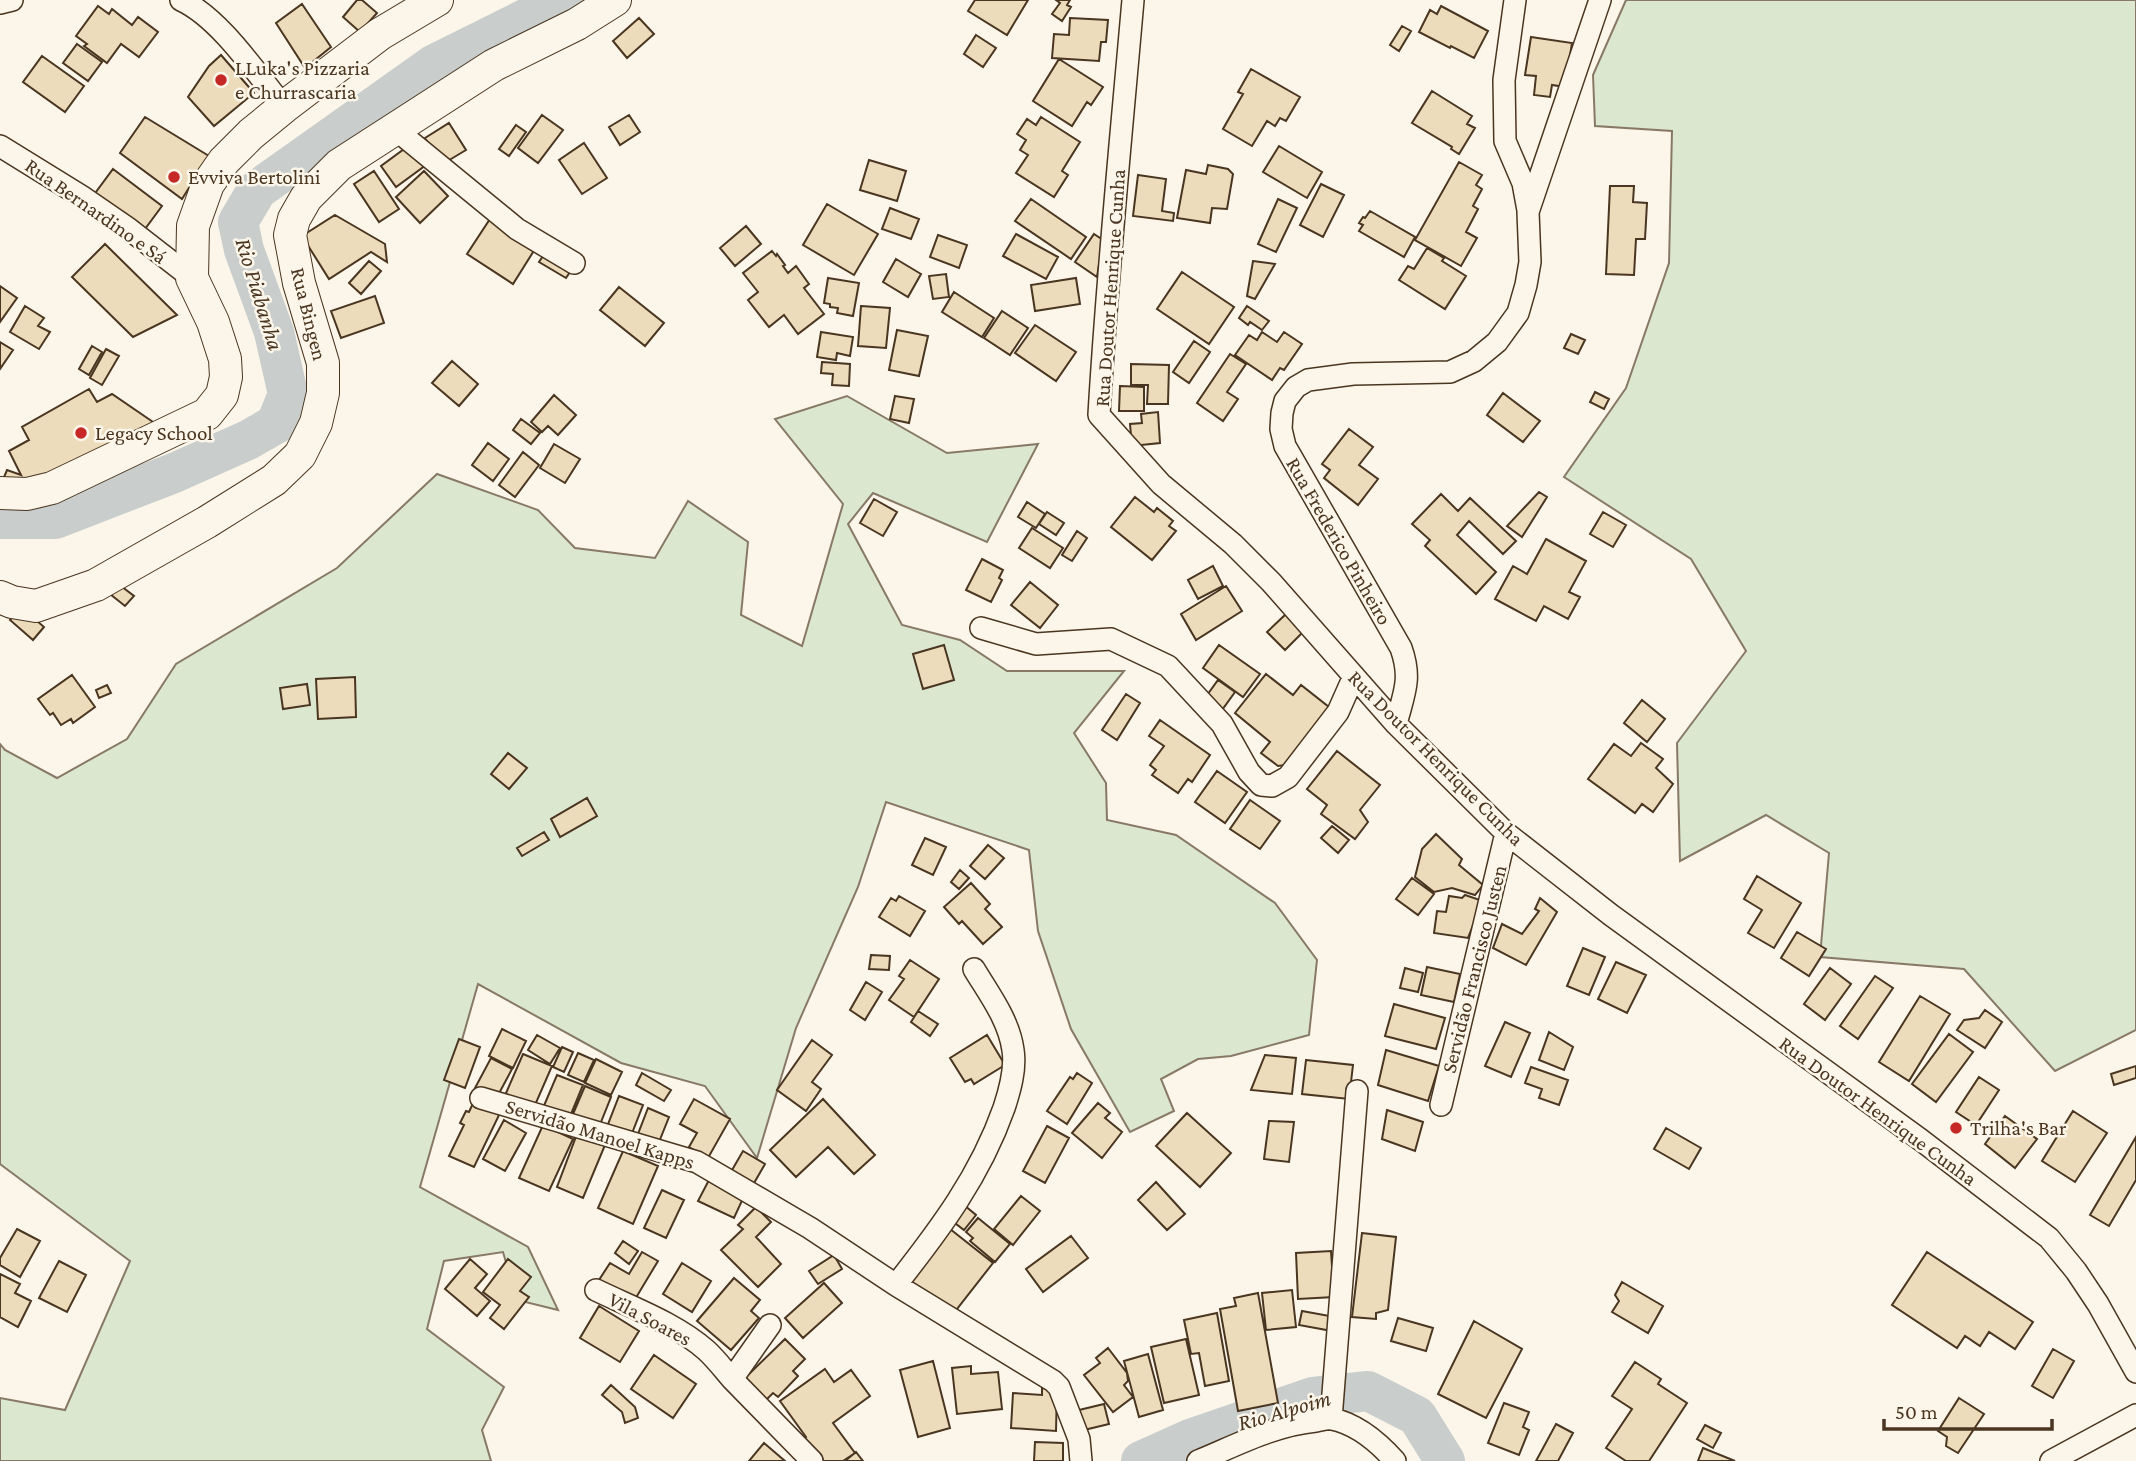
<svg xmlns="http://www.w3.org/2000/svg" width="2136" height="1461" viewBox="0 0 2136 1461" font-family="'Crimson Pro',serif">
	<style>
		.green { fill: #dce7d0; stroke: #887966; stroke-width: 2 }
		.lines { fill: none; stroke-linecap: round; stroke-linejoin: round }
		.river { stroke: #c9cecd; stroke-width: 40 }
		.building { fill: #ecdcbc; stroke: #4a3520; stroke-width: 2 }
		.minor-casing { stroke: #4a3520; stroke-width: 24 }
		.primary-casing { stroke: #4a3520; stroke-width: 34 }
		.minor { stroke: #fbf6e9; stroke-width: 21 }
		.primary { stroke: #fbf6e9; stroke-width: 32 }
		.poi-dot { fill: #c62828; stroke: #fbf6e9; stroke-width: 2.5 }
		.labels { text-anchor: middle; stroke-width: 5; stroke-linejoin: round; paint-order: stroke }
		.poi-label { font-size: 21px; fill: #4a3520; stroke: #fbf6e9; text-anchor: start }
		.street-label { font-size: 21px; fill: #4a3520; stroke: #fbf6e9 }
		.water-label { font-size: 23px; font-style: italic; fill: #4a3520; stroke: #fbf6e9 }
	</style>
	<rect width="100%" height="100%" fill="#fbf6e9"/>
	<!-- green -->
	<path class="green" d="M1626,0H2136V1030L2055,1071L1964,969L1820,957L1829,853L1766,815L1680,861L1677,743L1746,651L1691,559L1564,477L1626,388L1669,263L1672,131L1595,126L1593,75Z
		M847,396L947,453L1038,444L987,542L873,493L848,524L902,625L960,640L1007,671H1124L1074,733L1106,783L1107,820L1176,835L1275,903L1317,960L1309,1035L1231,1056L1198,1059L1161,1079L1174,1111L1130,1132L1071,1029L1038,931L1029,850L886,802L858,887L796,1028L757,1158L705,1086L621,1063L478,984L420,1187L528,1247L558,1310L517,1300L503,1252L444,1261L427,1329L504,1387L482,1430L491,1461H0V1398L65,1410L130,1261L0,1164V744L5,750L57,778L127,739L176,664L337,568L437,474L538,510L575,548L655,558L688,501L748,542L741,615L802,646L843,504L775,419Z"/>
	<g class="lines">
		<!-- river -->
		<path class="river" d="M0,519H55L174,473L248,440L276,424L288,394L274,332L244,250L238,222L257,190L433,65L563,0
			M1141,1461L1190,1439L1313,1397L1368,1391L1417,1416L1445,1461"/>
	</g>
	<!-- building -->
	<path class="building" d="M357,0H362L377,13L360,32L343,17Z
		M975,0H1028L1007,35L968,11Z
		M1056,0H1070L1067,5L1071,7L1062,21L1052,14L1060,3Z
		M302,4L331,47L305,68L276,23Z
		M98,6L109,14L112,9L132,25L138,17L158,32L139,57L121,44L107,63L84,46L87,44L76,36Z
		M1441,6L1488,31L1474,58L1451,46L1450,48L1419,32L1430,10L1437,14Z
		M639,18L654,34L627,58L613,41Z
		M1070,18L1108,20L1106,42H1101L1099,61L1052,58L1054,34L1069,35Z
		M1402,26L1411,31L1399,51L1390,45Z
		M976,35L996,48L983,67L964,54Z
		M1531,37L1572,43L1565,87L1552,85L1550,97L1534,95L1536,76L1525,75Z
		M77,44L102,62L88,81L63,63Z
		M221,55L254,93L214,126L188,97L209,66Z
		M42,56L84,86L65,112L23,82Z
		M1059,59L1103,87L1091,105L1087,102L1072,126L1033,101Z
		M1251,69L1300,97L1286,121L1280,118L1275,126L1267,121L1252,146L1223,129L1243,94L1238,92Z
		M1432,91L1472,116L1467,124L1475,128L1459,154L1451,149L1452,147L1412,123Z
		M542,115L563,130L538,163L518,148Z
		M629,115L640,132L620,145L609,127Z
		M145,117L209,156L182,199L120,153Z
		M1041,117L1080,142L1062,171L1068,175L1054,197L1016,173L1028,155L1020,150L1026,140L1017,134L1027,119L1036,125Z
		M449,123L466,150L441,165L425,138Z
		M516,125L526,132L509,156L499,149Z
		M584,143L607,178L582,194L559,160Z
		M411,144L426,165L396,187L381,166Z
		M1279,146L1322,172L1307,198L1263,172Z
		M869,160L906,171L897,201L860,190Z
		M1459,162L1482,175L1476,185L1482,189L1473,206L1478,209L1466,232L1477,238L1461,266L1415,240Z
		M1208,165L1228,169L1233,174L1227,209L1212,208L1210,223L1177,218L1186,170L1206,174Z
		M113,169L162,206L142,233L93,196Z
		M374,171L399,209L379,222L354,184Z
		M424,171L448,196L420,223L396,197Z
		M1138,175L1166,179L1162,211L1174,213L1173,221L1133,216Z
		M1321,184L1344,195L1323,237L1300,225Z
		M1610,186H1634L1633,202L1647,203L1645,239H1636L1634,275L1606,274Z
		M1031,199L1086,237L1071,259L1015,221Z
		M1278,199L1297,208L1276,252L1258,244Z
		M827,204L878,234L854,275L803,245Z
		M890,208L919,219L911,239L882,229Z
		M1370,211L1415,237L1404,257L1359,231L1363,225L1359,223L1363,217L1365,218Z
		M335,215L385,244L387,262L371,252L329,279L302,236Z
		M490,219L535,249L513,284L467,254Z
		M746,226L761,244L735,266L720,248Z
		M1016,234L1058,257L1046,279L1003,256Z
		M1094,234L1103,240L1097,277L1075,262Z
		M938,235L967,245L959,268L930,257Z
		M105,244L177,315L133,337L72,277Z
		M1427,248L1444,258L1442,261L1466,276L1445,309L1399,280L1408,266L1414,269Z
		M772,251L776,256L777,254L785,265L783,266L788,273L796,266L809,284L804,288L824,314L798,334L784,315L769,327L748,300L758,292L743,273Z
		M545,253L572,269L566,278L539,262Z
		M896,259L921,274L908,297L883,282Z
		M369,261L381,271L361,294L349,283Z
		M1253,261L1275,264L1255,299L1247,296Z
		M1182,272L1234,307L1209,344L1157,309Z
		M946,274L949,297L933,299L929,276Z
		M828,278L859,283L853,316L837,313L838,308L830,307V304L824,303Z
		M1076,278L1080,304L1035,311L1031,285Z
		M0,286L17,298L0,322Z
		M619,287L664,323L645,346L600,310Z
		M954,292L994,318L982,337L942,312Z
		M375,296L384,323L341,338L331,311Z
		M25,306L44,318L38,326L50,332L39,349L10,332Z
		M861,306L890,308L886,348L858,346Z
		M1247,306L1269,321L1262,330L1250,322L1248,325L1239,318Z
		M1002,311L1028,328L1010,355L984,338Z
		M1035,325L1076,352L1056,381L1015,353Z
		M897,330L928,336L919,376L889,370Z
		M821,332L853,337L850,356L837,353L836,360L817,357Z
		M1262,332L1277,342L1284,332L1302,344L1284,370L1280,368L1272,380L1235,355L1249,335L1257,340Z
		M1571,334L1585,340L1578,354L1564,348Z
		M1194,341L1210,352L1189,383L1173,372Z
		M0,342L13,350L0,369Z
		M92,346L102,352L89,375L79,369Z
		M106,349L119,356L102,385L90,378Z
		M1230,354L1246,364L1227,392L1238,399L1223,421L1197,403Z
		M452,361L478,384L459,406L432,383Z
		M822,362L850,364L849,386L832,385L833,374L821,373Z
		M1131,364L1169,365L1168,404H1147L1148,385H1131Z
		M1120,386L1144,387V411H1119Z
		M89,389L97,402L112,394L156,424L27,487L2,482L7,470L21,475L9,451L29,440L22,427Z
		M1595,392L1609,399L1604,409L1590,402Z
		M1503,393L1540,421L1523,442L1487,415Z
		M554,395L576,415L558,435L548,426L542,432L531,422Z
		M895,396L914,399L909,423L890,419Z
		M1158,412L1160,443L1132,446L1130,424L1142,423L1141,414Z
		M521,419L540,433L531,444L513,430Z
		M1349,429L1373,447L1359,465L1378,479L1358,505L1324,478L1330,470L1322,464Z
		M488,443L509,459L493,481L472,465Z
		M554,444L580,459L565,483L540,468Z
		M523,452L539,465L515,497L499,485Z
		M1539,492L1547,497L1522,537L1507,526Z
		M1441,494L1458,511L1470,498L1516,541L1503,554L1469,521L1457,535L1496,572L1476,594L1425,546L1430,540L1412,524Z
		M1135,497L1154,512L1157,508L1173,521L1169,526L1176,531L1152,560L1111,527Z
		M874,499L897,512L883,536L860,523Z
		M1027,502L1045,514L1036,528L1018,517Z
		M1047,512L1064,523L1056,535L1039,524Z
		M1603,512L1626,525L1613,547L1590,534Z
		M1032,528L1063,548L1050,568L1019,548Z
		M1077,531L1087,538L1072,561L1062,555Z
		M1546,539L1586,561L1569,592L1580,597L1568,619L1544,606L1536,621L1495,599L1513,566L1527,574Z
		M982,559L1003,570L999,578L1002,580L991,602L966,590Z
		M1213,566L1223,586L1198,599L1188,580Z
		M113,580L134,596L125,606L105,590Z
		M1030,582L1058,605L1040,628L1011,605Z
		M1226,586L1242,611L1196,640L1181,614Z
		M21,607L44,627L33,640L10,620Z
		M1286,614L1303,632L1285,650L1267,632Z
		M944,645L954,680L923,689L913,654Z
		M1219,645L1260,674L1243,697L1203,668Z
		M1266,674L1293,695L1301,685L1334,711L1293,764L1278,766L1261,753L1270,742L1235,713Z
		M72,675L95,707L73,723L71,719L61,725L53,713L50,715L38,699Z
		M355,677L356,717L318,719L316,679Z
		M1218,680L1235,692L1222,710L1205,698Z
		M307,684L310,705L283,709L280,688Z
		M107,685L111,693L99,698L96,690Z
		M1126,694L1140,703L1117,740L1102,730Z
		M1642,700L1665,719L1647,742L1624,723Z
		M1160,720L1210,755L1192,782L1188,779L1178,793L1152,775L1156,770L1150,765L1164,746L1149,736Z
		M1641,743L1663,759L1656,768L1673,784L1653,812L1642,804L1635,813L1588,779L1614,744L1631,756Z
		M1337,751L1380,785L1360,810L1368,822L1355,839L1321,814L1327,805L1307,789Z
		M508,753L527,768L509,789L491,774Z
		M1217,771L1247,792L1225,823L1195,802Z
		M587,798L597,816L560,837L551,819Z
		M1250,800L1280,821L1260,849L1230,829Z
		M1332,826L1349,840L1338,853L1321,838Z
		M544,832L549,840L522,856L517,848Z
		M1436,834L1462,859L1459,865L1483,885L1475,895L1452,888L1434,892L1415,877L1422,849Z
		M925,838L946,847L933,875L912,865Z
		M988,845L1004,858L985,879L970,866Z
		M960,870L969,878L959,889L951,882Z
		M1757,876L1801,903L1774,948L1748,933L1762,910L1744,899Z
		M1412,878L1434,894L1418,915L1396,899Z
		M971,883L990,904L985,909L1002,927L983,944L962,921L959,924L944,907Z
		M1465,895L1483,901L1468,938L1434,933L1437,911L1446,912L1449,896L1462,898Z
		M899,896L925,911L910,936L879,917L891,898L896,901Z
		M1540,898L1557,912L1526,965L1493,948L1502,924L1522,934L1539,911L1535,909Z
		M1797,932L1826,949L1809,976L1781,958Z
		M1583,948L1605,957L1589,995L1567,986Z
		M871,955L890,956L889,970L869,969Z
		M910,960L939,979L914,1017L889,1000L904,979L899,976Z
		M1616,962L1646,975L1627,1013L1598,999Z
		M1427,967L1460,974L1454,1002L1421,995Z
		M1405,968L1423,973L1418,992L1400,988Z
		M1830,968L1851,984L1825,1020L1804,1004Z
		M1875,976L1893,988L1858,1039L1840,1026Z
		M866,982L882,992L865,1020L850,1010Z
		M1920,996L1950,1014L1909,1081L1879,1062Z
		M1394,1004L1445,1018L1436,1049L1385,1036Z
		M1985,1010L2002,1022L1985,1048L1957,1030L1964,1020L1979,1018Z
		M918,1011L938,1024L930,1036L911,1022Z
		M1505,1022L1530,1033L1511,1077L1485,1066Z
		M502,1029L526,1041L513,1068L489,1056Z
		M1549,1032L1573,1047L1564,1070L1539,1060Z
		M1949,1034L1973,1052L1936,1102L1912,1084Z
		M537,1035L560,1048L550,1064L528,1050Z
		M987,1035L1005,1065L974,1084L971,1079L965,1082L950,1058Z
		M459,1039L480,1047L465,1088L444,1080Z
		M812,1040L832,1055L812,1082L821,1089L806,1111L777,1090Z
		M562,1047L573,1052L564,1072L553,1067Z
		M1386,1050L1439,1066L1428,1101L1378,1085Z
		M578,1053L594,1060L584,1082L568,1075Z
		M523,1054L552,1066L532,1112L503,1100Z
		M1265,1055L1296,1058L1292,1094L1251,1090Z
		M491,1058L512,1069L496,1099L475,1088Z
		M596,1059L622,1072L611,1095L585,1083Z
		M1306,1060L1353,1065L1349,1099L1302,1094Z
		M2136,1066V1078L2114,1085L2111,1074Z
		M1531,1067L1568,1080L1559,1105L1539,1098L1542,1089L1525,1083Z
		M642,1073L671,1090L664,1101L636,1085Z
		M1077,1073L1092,1083L1067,1124L1047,1111L1070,1077L1073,1079Z
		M557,1075L583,1085L569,1119L543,1108Z
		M1979,1077L1999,1090L1976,1125L1956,1112Z
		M585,1086L611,1097L597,1132L570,1121Z
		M619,1096L643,1105L629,1141L605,1132Z
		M694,1099L730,1119L708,1158L689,1147L697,1133L680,1124Z
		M823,1099L875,1155L854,1174L828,1147L796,1177L770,1150Z
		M474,1101L500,1113L474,1167L449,1156L464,1125L460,1123L466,1111L469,1112Z
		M1098,1103L1110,1113L1105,1118L1122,1132L1102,1158L1072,1133Z
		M648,1108L669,1117L659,1142L638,1134Z
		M1387,1110L1423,1122L1415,1151L1382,1139Z
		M2073,1111L2107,1133L2075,1182L2042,1161Z
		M1187,1113L1231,1153L1200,1187L1156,1146Z
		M2005,1116L2037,1139L2015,1168L1985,1144Z
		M504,1120L526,1133L505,1171L483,1159Z
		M1269,1121L1294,1122L1289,1162L1264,1159Z
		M543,1125L573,1139L549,1191L519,1178Z
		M1047,1126L1069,1138L1045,1183L1023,1171Z
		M1666,1128L1701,1148L1689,1169L1654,1149Z
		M577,1134L605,1145L583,1198L557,1187Z
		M2136,1137V1180L2109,1226L2090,1215Z
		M623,1151L658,1166L633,1224L598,1208Z
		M743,1151L765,1164L750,1190L728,1177Z
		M710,1178L745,1194L734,1218L698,1201Z
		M1156,1182L1185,1214L1167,1230L1138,1200Z
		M662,1190L684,1200L666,1238L644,1228Z
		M1021,1196L1040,1211L1013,1245L994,1229Z
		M964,1205L976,1215L964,1230L951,1220Z
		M756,1207L771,1222L756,1237L781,1264L758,1287L721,1250L743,1229L738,1225Z
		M978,1218L1010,1244L995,1262L970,1241L973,1238L966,1232Z
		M945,1225L993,1263L953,1314L904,1276Z
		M17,1229L40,1241L20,1277L0,1265V1258Z
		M1362,1233L1396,1237L1388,1310L1376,1313V1319L1352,1317Z
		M1071,1236L1088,1258L1043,1292L1026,1269Z
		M623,1241L638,1251L629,1264L615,1253Z
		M1331,1251L1334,1297L1298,1299L1296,1253Z
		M642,1252L658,1261L634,1301L599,1280L610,1263L629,1274Z
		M1927,1252L2033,1322L2015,1349L1989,1332L1980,1346L1965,1336L1957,1348L1892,1305Z
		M834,1255L842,1269L818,1284L809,1271Z
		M470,1259L487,1274L475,1288L490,1301L477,1316L445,1289Z
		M508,1259L531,1277L520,1291L529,1297L504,1329L490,1318L500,1305L483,1292Z
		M59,1261L86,1275L67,1312L39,1298Z
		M682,1263L711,1281L692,1312L663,1294Z
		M0,1274L20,1284L15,1293L31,1301L18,1327L0,1317Z
		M734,1278L760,1300L751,1311L759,1318L731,1350L697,1321Z
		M1622,1282L1663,1306L1648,1333L1612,1312L1619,1301L1615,1295Z
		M824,1283L842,1303L803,1338L785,1318Z
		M1292,1290L1296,1327L1266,1330L1262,1293Z
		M1258,1293L1278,1403L1238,1411L1220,1309L1236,1306L1234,1298Z
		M599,1306L639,1331L620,1362L580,1338Z
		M1302,1311L1335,1317L1332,1331L1299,1325Z
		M1217,1313L1229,1381L1205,1386L1199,1353L1191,1354L1184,1320Z
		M1398,1318L1433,1328L1426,1351L1391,1341Z
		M1474,1321L1522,1349L1486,1418L1438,1394Z
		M785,1339L805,1359L793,1371L798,1376L778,1397L773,1393L766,1400L745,1378Z
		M1186,1339L1199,1395L1164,1403L1151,1347Z
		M1108,1348L1127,1373L1128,1381L1124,1385L1133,1397L1113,1412L1084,1375L1100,1363L1096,1358Z
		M2053,1349L2074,1361L2053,1398L2032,1386Z
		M1148,1354L1163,1410L1139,1417L1124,1361Z
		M654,1355L696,1384L673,1418L631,1389Z
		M933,1361L950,1428L918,1437L900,1370Z
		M1635,1362L1661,1379L1658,1384L1687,1403L1649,1461H1626L1606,1448L1632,1409L1612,1396Z
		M971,1366V1374L998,1372L1002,1409L957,1414L952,1368Z
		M825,1369L834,1382L851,1370L870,1396L833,1423L855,1453L843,1461H821L799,1442L806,1437L780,1401Z
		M611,1385L635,1407L638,1418L625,1423L622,1412L602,1395Z
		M1042,1388L1057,1389L1056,1431L1011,1428L1013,1393L1042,1395Z
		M1959,1398L1984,1414L1958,1453L1946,1446L1947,1437L1938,1431Z
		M1504,1403L1529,1412L1523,1427L1529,1430L1519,1455L1488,1443Z
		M1104,1404L1109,1424L1084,1430L1079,1410Z
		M1556,1424L1573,1433L1558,1461H1536Z
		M1705,1425L1721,1433L1713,1448L1697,1439Z
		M1035,1442L1063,1443V1461H1034Z
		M764,1443L785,1461H749Z
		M1703,1448L1735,1461H1698Z
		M856,1452L863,1461H845Z"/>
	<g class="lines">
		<!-- minor casing -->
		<g class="minor-casing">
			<path id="minor" d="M181,0C220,18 256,73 284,107
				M1133,0C1121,138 1107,276 1099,415L1161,484L1233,544L1271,582L1396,724L1506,833L1611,915L1921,1140L2049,1238L2076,1271L2098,1304L2136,1372
				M1515,0L1504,80L1505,141L1523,183L1528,210
				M0,3L12,0
				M395,129L517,229L574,263
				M0,146L81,196L129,229L192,278
				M981,628L1036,644L1111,639L1168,666L1222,724L1249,772L1261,785L1272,786L1288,777L1338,712L1354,676
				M1396,724C1404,693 1412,679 1401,648L1285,446L1281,429L1282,413L1285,401L1296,387L1308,380L1353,374L1450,372L1474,361L1497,342L1518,313L1526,285L1530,262L1528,212L1600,0
				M481,1098L697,1162L810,1228L896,1285L1053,1381L1059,1387L1079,1439L1081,1461
				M1441,1105L1506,833
				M896,1285C940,1229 980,1176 1004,1108C1010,1090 1016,1069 1013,1050C1009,1020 989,994 974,969
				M596,1290C633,1308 675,1323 706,1350C716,1359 724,1370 732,1379
				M770,1325L732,1379L812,1461
				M1331,1419L1357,1091
				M1198,1461C1237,1445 1274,1425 1316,1421C1321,1420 1328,1418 1332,1419C1357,1424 1379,1443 1395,1461
				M2051,1461L2136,1415"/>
		</g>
		<!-- primary casing -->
		<g class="primary-casing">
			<path id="primary" d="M0,493L27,494L52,488L207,414L222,395L226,377L225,359L213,322L192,278L193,226L208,184L224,161L251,134L284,107L380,34L437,0
				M0,597L12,602L36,606L96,585L207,522L274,480L300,455L316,423L323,393V363L299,283L290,235L294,219L306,198L339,165L494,65L577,24L615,0"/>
		</g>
		<!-- minor -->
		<use href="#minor" class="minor"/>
		<!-- primary -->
		<use href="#primary" class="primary"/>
	</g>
	<!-- markers -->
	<g class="poi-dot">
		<circle cx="221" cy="80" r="7"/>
		<circle cx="174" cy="177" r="7"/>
		<circle cx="81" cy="433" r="7"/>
		<circle cx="1956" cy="1128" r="7"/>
	</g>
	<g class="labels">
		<!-- poi labels -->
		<g class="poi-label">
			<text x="235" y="75">LLuka's Pizzaria<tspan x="235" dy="24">e Churrascaria</tspan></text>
			<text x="188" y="184">Evviva Bertolini</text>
			<text x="95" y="440">Legacy School</text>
			<text x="1970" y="1135">Trilha's Bar</text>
		</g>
		<!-- street labels -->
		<g class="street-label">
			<text transform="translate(96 211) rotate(35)" y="7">Rua Bernardino e Sá</text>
			<text transform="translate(1110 288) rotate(-86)" y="7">Rua Doutor Henrique Cunha</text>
			<text transform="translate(309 314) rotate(76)" y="7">Rua Bingen</text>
			<text transform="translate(1339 541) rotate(60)" y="7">Rua Frederico Pinheiro</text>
			<text transform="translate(1436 758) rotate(45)" y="7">Rua Doutor Henrique Cunha</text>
			<text transform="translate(1474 969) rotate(-76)" y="7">Servidão Francisco Justen</text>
			<text transform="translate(1878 1111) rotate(36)" y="7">Rua Doutor Henrique Cunha</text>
			<text transform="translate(600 1134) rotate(17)" y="7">Servidão Manoel Kapps</text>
			<text transform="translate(650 1319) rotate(28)" y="7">Vila Soares</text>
		</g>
		<!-- water labels -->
		<g class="water-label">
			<text transform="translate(260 294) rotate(73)" y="8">Rio Piabanha</text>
			<text transform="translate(1284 1410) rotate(-16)" y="8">Rio Alpoim</text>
		</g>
	</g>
	<!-- scale -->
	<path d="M1884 1419v10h168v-10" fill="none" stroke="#4a3520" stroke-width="3.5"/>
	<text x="1895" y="1419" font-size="21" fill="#4a3520" stroke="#fbf6e9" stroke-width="5" paint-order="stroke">50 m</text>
</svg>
